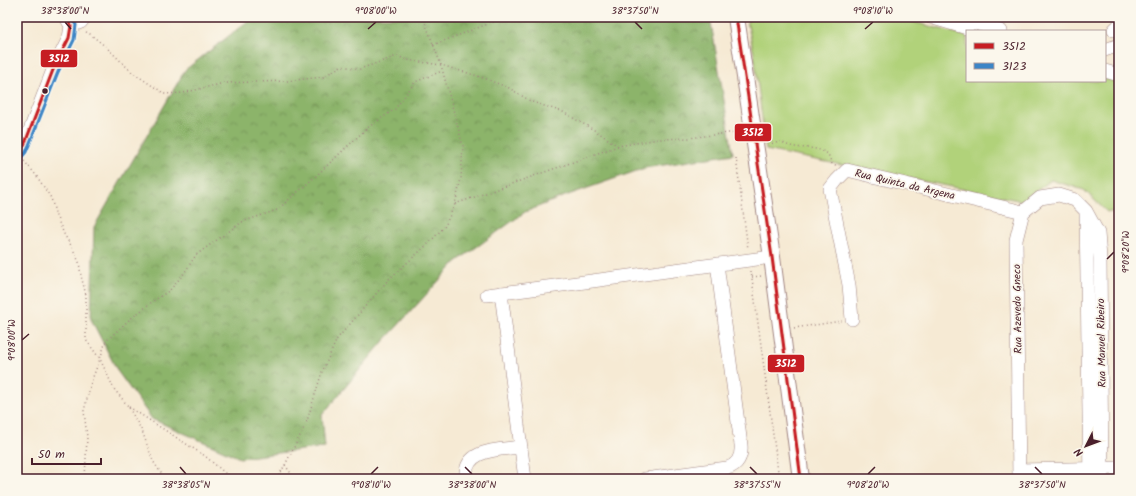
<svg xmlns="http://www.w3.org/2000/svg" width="1136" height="496" viewBox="0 0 1136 496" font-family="Kalam,sans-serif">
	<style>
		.green { fill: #b1d27a; stroke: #7e7852 }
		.forest { fill: url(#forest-crowns); stroke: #6b6a4a }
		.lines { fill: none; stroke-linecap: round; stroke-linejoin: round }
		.minor-casing { stroke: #a08480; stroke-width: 14 }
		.major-casing { stroke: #a08480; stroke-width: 18 }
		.path { stroke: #a08480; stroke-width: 1.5; stroke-dasharray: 1 3; stroke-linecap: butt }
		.minor { stroke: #fff; stroke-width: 13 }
		.major { stroke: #fff; stroke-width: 16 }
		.bus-1-casing { stroke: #fbf7ec; stroke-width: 6 }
		.bus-2-casing { stroke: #fbf7ec; stroke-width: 6 }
		.bus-1 { stroke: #c61d23; stroke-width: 3 }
		.bus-2 { stroke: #3d85c6; stroke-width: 3 }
		.ticks { fill: none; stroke: #4a1f2b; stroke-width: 1.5 }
		.bus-dot { fill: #4a1f2b; stroke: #fbf7ec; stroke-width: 1.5 }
		.labels { text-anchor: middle; stroke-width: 3.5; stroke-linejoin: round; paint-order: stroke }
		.street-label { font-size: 11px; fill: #4a1f2b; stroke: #fbf7ec }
		.line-badge { stroke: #fbf7ec; stroke-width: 1.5 }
		.badge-label { font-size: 11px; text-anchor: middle; font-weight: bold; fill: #fff }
		.neatline { fill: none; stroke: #4a1f2b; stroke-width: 1.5 }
		.ticks-label { font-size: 10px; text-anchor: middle; fill: #4a1f2b }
	</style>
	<defs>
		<pattern id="forest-crowns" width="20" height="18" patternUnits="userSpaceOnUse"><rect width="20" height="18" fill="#8cb46a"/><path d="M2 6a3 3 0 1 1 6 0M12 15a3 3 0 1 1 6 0" fill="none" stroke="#749257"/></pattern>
	</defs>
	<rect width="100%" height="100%" fill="#fbf7ec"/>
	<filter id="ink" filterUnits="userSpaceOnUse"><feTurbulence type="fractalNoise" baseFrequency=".025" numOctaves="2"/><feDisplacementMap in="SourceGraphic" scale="8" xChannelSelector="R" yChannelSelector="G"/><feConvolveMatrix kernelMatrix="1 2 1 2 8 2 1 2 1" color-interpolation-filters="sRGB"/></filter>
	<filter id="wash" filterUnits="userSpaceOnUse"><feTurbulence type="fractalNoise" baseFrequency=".012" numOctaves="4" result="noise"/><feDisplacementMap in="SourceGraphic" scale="16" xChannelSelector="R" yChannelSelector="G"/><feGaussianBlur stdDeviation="0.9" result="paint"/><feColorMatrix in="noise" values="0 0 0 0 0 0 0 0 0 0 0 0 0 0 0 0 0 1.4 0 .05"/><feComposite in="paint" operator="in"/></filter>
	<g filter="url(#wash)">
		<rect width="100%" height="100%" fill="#f6ead4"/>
		<!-- green -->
		<path class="green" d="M749,17H895L967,36V81H1105V78L1119,82V212H1107L1084,190L1051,180L1023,201L766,150L754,54L747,21Z"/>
		<!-- forest -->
		<path class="forest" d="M253,17H710L733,154L645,168L565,196L525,212L456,262L382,343L322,415L325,447L240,458L152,419L118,372L91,319L94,227L185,70Z"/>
	</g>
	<g filter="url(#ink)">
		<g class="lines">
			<!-- minor casing -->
			<g class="minor-casing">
				<path id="minor" d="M930,17L967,28
					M956,17L1001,31
					M71,26L81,22L85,17
					M1114,30L1119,25
					M1105,50L1116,46L1119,44
					M1105,71L1119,75
					M17,154L22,149L25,143L53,70L69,38L71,26L66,17
					M1086,212L1090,479
					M501,293L525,479
					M487,295L772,257
					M852,319L849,285L830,189L837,180L847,170L1023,212
					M1019,470L1119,468
					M466,479C463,448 499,450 521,447
					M645,479L727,468C738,465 742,456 741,445L717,264
					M1019,479L1016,240L1023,212L1040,198L1059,195L1075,200L1086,211L1098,233L1100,258L1102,479"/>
			</g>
			<!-- major casing -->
			<g class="major-casing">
				<path id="major" d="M736,17L772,257L801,479"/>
			</g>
			<!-- path -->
			<path class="path" d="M86,32L90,34L106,47L133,73L165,94L183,93L224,83L287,81L323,77L341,66L360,69L397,56L407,60L441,65L481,77L509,88L532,102L563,112L599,133L618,146L659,139L689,138L728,133L741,134
				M433,45L506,17
				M768,144L782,142C793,150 807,146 820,150C823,151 826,153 828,154L832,164L836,165
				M736,158L748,249
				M24,161L36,175L51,198L56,216L65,236L72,247L79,262L81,276L86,295V340L100,359L114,389L128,406L142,431L153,461L165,479
				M455,204L618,146
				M751,271L779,479
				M752,277L762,276
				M794,328L842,321
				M129,407L205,456L232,479
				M285,465L295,479
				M85,479L87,437L84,411L91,382L100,359L106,341L129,320L152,302L170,290L185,272L196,255L242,222L277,210L316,176L367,128L395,109L415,82L442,71
				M277,479L285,465L306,424L322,372L337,339L388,280L428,244L445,226L455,204L461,179L463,146L441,65L423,17"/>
			<!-- minor -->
			<use href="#minor" class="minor"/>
			<!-- major -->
			<use href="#major" class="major"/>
			<!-- bus-1 casing -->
			<g class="bus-1-casing">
				<path id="bus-1" d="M736,17L772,257L801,479
					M17,154L22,149L25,143L53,70L69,38L71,26L66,17"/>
			</g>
			<!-- bus-2 casing -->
			<g class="bus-2-casing">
				<path id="bus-2" d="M21,158L26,152L29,145L58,72L74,40L76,25L72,17"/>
			</g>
			<!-- bus-1 -->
			<use href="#bus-1" class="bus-1"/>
			<!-- bus-2 -->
			<use href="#bus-2" class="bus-2"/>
		</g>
	</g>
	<!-- ticks -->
	<path class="ticks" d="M65,22L71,29M635,22L642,29M368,29L376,22M865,29L873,22M1107,259L1114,252M22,340L29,334M180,467L186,474M465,467L472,474M750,467L757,474M1035,467L1042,474M371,474L378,467M868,474L875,467"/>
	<!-- markers -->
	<circle class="bus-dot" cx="45" cy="91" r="3.5"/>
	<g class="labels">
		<!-- street labels -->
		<g class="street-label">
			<text transform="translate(905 184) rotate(13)" y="4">Rua Quinta da Argena</text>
			<text transform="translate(1017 309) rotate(-91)" y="4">Rua Azevedo Gneco</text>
			<text transform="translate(1101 343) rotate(-91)" y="4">Rua Manuel Ribeiro</text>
		</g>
	</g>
	<g class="line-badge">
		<rect x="40" y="49" width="38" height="19" rx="4" fill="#c61d23"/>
		<rect x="734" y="123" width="38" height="19" rx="4" fill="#c61d23"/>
		<rect x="767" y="354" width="38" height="19" rx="4" fill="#c61d23"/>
	</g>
	<g class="badge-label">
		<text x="59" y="62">3512</text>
		<text x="753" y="136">3512</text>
		<text x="786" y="367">3512</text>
	</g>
	<!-- margin -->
	<rect width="1136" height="496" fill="none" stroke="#fbf7ec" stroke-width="44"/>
	<!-- legend -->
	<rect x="966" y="30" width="140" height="52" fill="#fbf7ec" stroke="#b4a19f"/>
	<rect x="974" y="43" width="20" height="6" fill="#c61d23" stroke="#b4a19f"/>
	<text x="1002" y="50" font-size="12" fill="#4a1f2b">3512</text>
	<rect x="974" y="63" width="20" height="6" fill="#3d85c6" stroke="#b4a19f"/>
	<text x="1002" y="70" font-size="12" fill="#4a1f2b">3123</text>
	<!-- north arrow -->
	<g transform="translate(1086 446) rotate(228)" stroke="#fbf7ec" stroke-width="3" paint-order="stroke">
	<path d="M0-3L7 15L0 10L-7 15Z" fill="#4a1f2b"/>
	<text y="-6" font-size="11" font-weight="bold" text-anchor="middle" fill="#4a1f2b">N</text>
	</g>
	<!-- scale -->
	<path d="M32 458v6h69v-6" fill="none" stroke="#4a1f2b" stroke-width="2"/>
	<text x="38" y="458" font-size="12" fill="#4a1f2b" stroke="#fbf7ec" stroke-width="3" paint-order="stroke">50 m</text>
	<rect x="22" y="22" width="1092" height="452" class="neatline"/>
	<g class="ticks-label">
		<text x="65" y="14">38°38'00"N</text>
		<text x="376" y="14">9°08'00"W</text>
		<text x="635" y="14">38°37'50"N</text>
		<text x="873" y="14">9°08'10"W</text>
		<text transform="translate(1125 252) rotate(-90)" y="4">9°08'20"W</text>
		<text transform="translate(11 340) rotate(-90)" y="4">9°08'00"W</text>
		<text x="186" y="488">38°38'05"N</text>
		<text x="371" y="488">9°08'10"W</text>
		<text x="472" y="488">38°38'00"N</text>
		<text x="757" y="488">38°37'55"N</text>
		<text x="868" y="488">9°08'20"W</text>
		<text x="1042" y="488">38°37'50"N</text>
	</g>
</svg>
